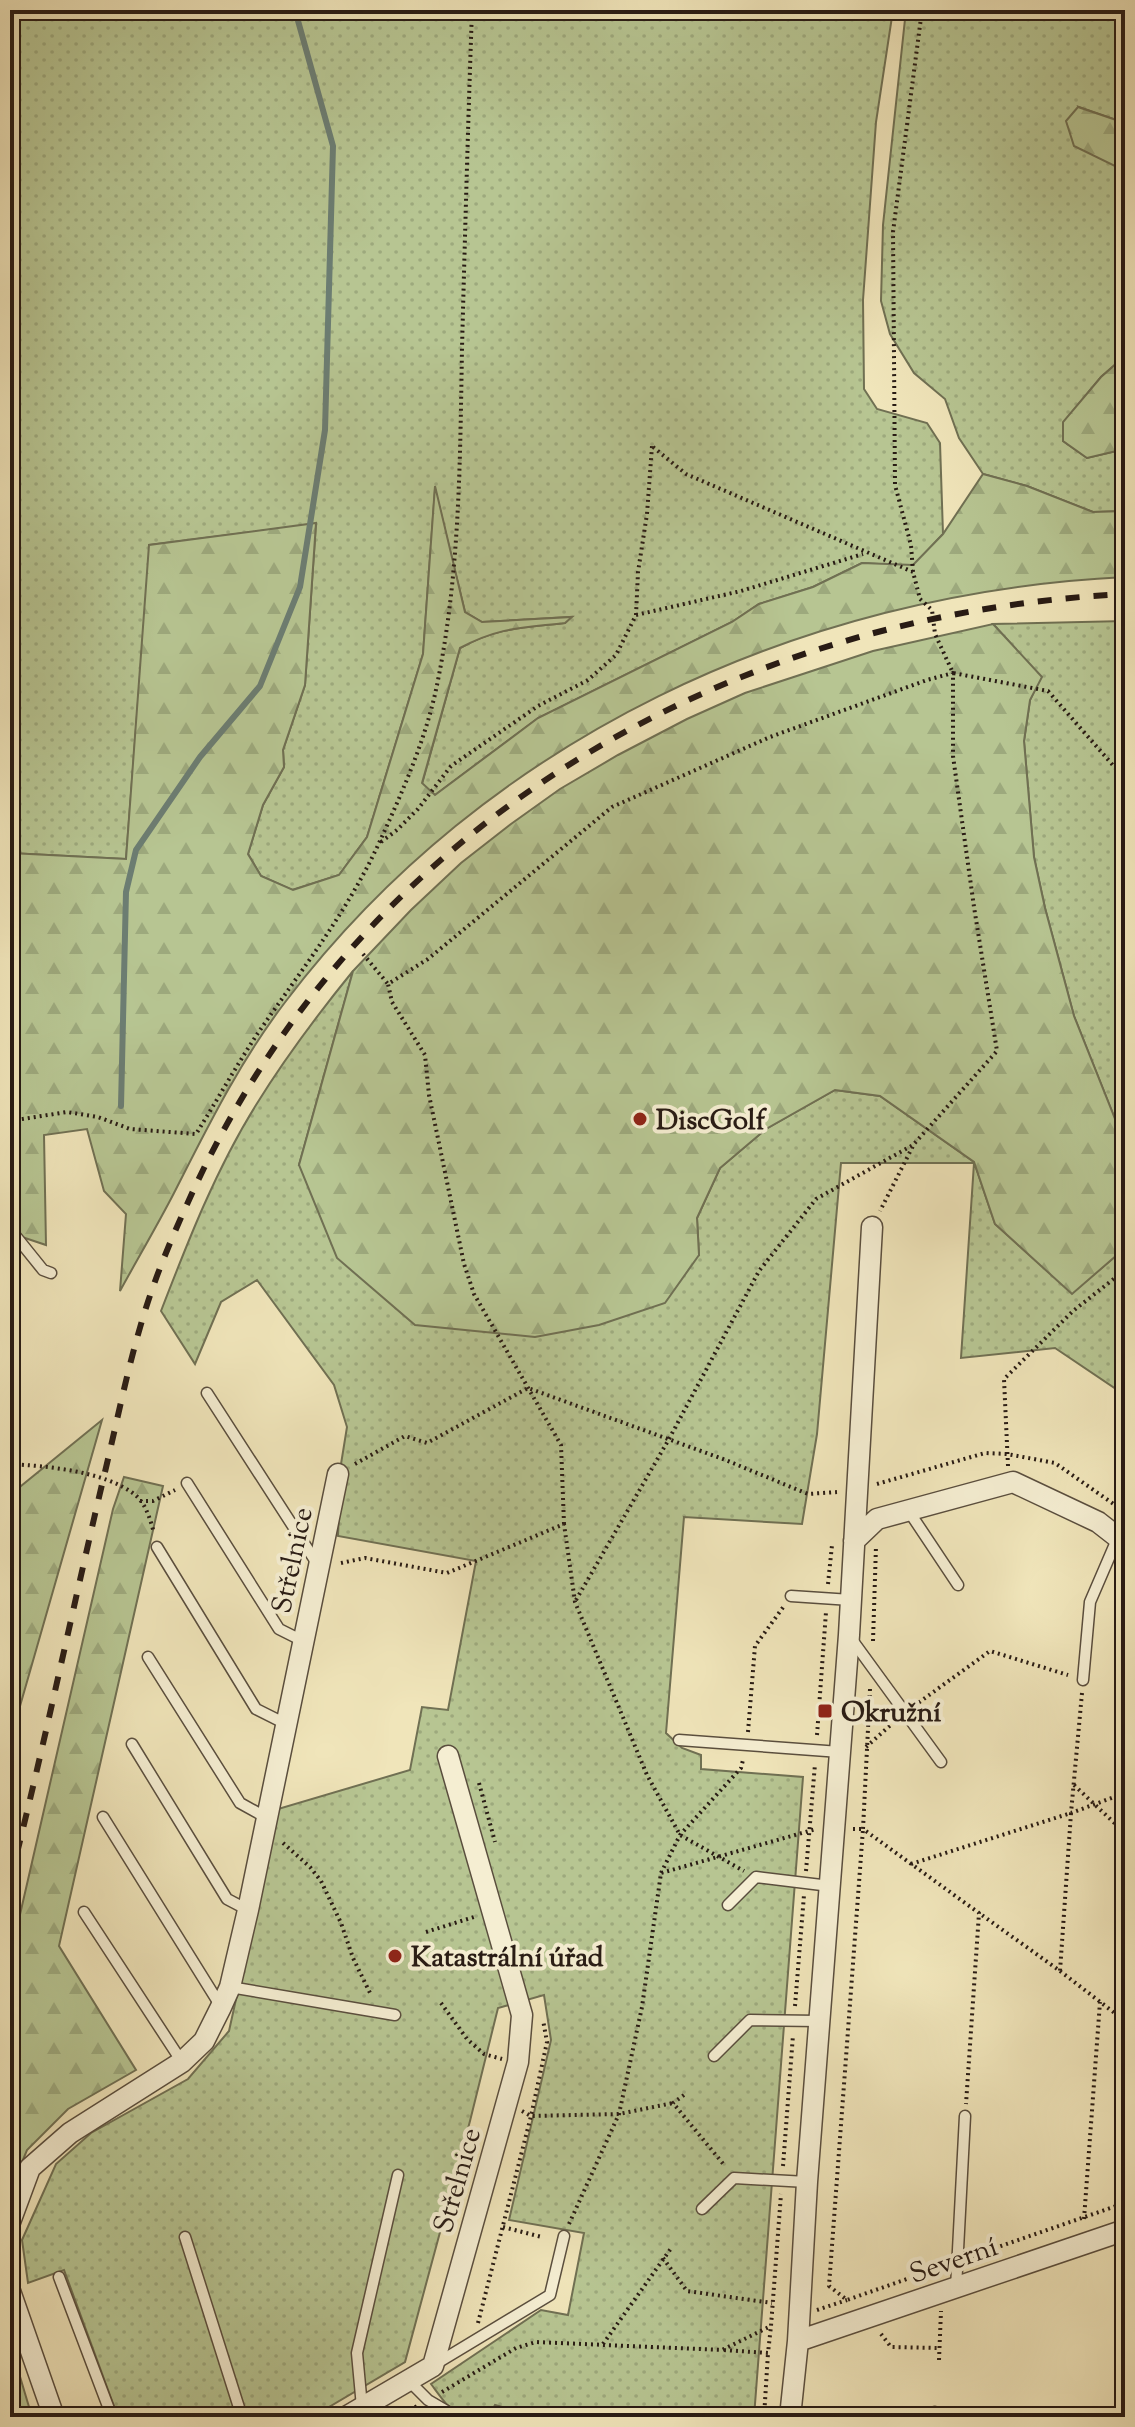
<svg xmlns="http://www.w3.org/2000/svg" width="1135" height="2427" viewBox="0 0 1135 2427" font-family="'Sorts Mill Goudy',serif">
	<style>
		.grass { fill: url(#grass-dots); stroke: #707053; stroke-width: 2 }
		.forest { fill: url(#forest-firs); stroke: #707053; stroke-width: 2 }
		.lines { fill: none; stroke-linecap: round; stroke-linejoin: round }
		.stream { stroke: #6c7d72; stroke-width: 6 }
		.service-casing { stroke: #5a4e3e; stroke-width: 13 }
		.minor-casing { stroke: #5a4e3e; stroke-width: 23 }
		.path { stroke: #281b14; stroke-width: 4; stroke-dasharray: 2 4; stroke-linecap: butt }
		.service { stroke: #f5eed2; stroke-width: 10 }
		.minor { stroke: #f5eed2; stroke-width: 20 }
		.rail { stroke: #281b14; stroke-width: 6; stroke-dasharray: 14 14; stroke-linecap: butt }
		.poi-dot { fill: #8f2418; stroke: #f5eed2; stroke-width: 3 }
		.labels { text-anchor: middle; stroke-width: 8; stroke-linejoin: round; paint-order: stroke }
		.poi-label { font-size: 28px; font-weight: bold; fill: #281b14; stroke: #f5eed2; text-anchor: start }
		.street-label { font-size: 28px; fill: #281b14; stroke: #f5eed2 }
	</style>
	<defs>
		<pattern id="grass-dots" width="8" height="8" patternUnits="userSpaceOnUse" patternTransform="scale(2)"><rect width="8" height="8" fill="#b7c592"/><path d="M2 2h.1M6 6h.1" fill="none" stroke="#9da97d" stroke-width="1.8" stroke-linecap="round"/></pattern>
		<pattern id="forest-firs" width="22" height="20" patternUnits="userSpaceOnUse" patternTransform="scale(2)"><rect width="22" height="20" fill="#b7c592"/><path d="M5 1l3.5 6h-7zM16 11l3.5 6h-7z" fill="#9da97d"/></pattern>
	</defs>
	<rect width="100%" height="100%" fill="#f0e5ba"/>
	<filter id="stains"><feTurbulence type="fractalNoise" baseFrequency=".0025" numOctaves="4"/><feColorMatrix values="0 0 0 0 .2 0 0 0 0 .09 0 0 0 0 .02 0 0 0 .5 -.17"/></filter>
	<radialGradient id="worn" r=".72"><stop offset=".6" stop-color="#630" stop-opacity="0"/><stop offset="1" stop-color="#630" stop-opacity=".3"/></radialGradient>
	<!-- grass -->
	<path class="grass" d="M10,10H893L876,122L863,300L864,389L877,409L927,423L940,443L943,534L913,566L862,563L813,587L759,604L732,622L538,718L435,795L422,784L460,648C499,627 522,628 565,623L571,617L482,622L465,612L435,489L423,654L367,837L339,875L292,890L261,876L248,854L263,805L284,767L283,750L305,685L316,524L150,545L126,859L10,853Z
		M906,10H1125V123L1079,107L1125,171V356L1101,377L1064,422L1063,441L1087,458L1125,449V511L1093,512L1027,486L983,474L959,438L945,399L914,373L890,334L881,301L883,225Z
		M1125,621V1144L1074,1016L1045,908L1034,857L1024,741L1030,700L1041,677L993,624Z
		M353,971L299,1165L699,1255L697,1218L720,1168L766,1129L835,1090L880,1096L974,1162L995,1224L1072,1293L1125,1248V1395L1055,1348L961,1358L974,1163H841L817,1434L802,1524L684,1517L666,1733L682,1748L701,1755V1769L803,1777L754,2417H529V2414L495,2405L489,2417C453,2417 452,2412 431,2384L541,2310L568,2315L584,2233L509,2220L551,2040L544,1995L498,2008L470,2121L405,2362L312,2417H118L64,2270L28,2283L22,2240L56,2164L91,2133L188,2079L229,2031L278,1809L410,1770L422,1707L448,1710L476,1561L338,1536L341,1464L347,1427L334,1385L257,1280L221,1302L195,1364L161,1311C188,1241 216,1169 256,1105C285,1058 318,1014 353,971Z"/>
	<!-- forest -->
	<path class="forest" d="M1078,107L1125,123V171L1074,146L1066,121Z
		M1125,356V449L1087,458L1063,441V422L1101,377Z
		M983,474L1027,486L1093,512L1125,511V577C799,593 486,738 286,1001C240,1061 208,1126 174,1193C157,1226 138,1258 120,1291L126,1214L104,1191L87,1129L44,1135L46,1245L10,1233V853L126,859L149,545L316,523L305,685L283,750L284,767L263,805L248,854L261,876L293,890L339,875L367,837L423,654L435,486L465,612L482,622L572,617L565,623C522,628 499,627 460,648L422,783L435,795L538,718L732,622L759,604L813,587L862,563L913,565L943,534Z
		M993,624L1042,677L1030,700L1024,741L1034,857L1045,908L1074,1016L1125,1144V1248L1072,1294L995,1224L974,1162L880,1096L835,1090L766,1129L720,1168L697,1218L699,1255L665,1303L599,1325L535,1337L415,1325L337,1258L299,1165L353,971L411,910L461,863L511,824L560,789L618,755L687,719L745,693L873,651Z
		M102,1420L10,1741V1495Z
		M124,1477L163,1486L59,1946L136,2070L68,2109L27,2150L10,2191V1952L16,1932L113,1509Z
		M10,2343L32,2417H10Z"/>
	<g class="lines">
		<!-- stream -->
		<path class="stream" d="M121,1106L126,892L136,850L200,757L260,686L300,587L325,430L333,146L295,10"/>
		<!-- service casing -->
		<g class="service-casing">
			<path id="service" d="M10,1212L14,1234L43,1270L51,1273
				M207,1393L318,1565
				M187,1483L279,1629L303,1641
				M908,1510L958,1585
				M157,1547L256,1709L286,1724
				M791,1596L851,1600
				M850,1637L941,1762
				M148,1657L240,1803L267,1818
				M1083,1680L1090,1602L1118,1537
				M679,1740L840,1752
				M132,1744L227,1899L248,1910
				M103,1817L220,2005
				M728,1905L756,1877L830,1886
				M84,1912L182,2062
				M230,1987L395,2015
				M714,2056L750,2020L819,2021
				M702,2209L734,2178L807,2182
				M185,2237L242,2417
				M59,2277L112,2417
				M956,2288L965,2116
				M434,2365L550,2295L564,2236
				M408,2380L428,2400L457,2417
				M362,2407L357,2353L398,2175
				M934,2417L935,2412"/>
		</g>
		<!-- minor casing -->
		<g class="minor-casing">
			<path id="minor" d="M854,1541L877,1519L1013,1482L1098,1522L1125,1543
				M10,2222L30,2168L70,2133L182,2062L204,2041L221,2007L230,1987L248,1910L338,1474
				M10,2291L54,2417
				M798,2341L1125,2230
				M346,2417L433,2366L518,2062L522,2015L448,1756
				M790,2417L798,2341L807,2182L849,1635L872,1227"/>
		</g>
		<!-- path -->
		<path class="path" d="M922,10L893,232L895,485L911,545L913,572L920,599L932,610L935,634L953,673L1048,691L1125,779
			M653,447L686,474L913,572
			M636,615L741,591L863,554
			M381,842L397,830L418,809L451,766L538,706L588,680L616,655L636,615L638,572L647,514L652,446
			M363,954L388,984
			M10,1121L67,1112L98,1117L130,1129L196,1134C216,1102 235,1068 256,1036C299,973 347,913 379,843C402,793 426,739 437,685C460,573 460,461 462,348C465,235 468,123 472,10
			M10,1464C46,1466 104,1471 134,1494C146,1503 150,1519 154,1533
			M355,1464L405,1436L427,1443L528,1388L723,1459L808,1494L837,1492
			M1008,1466L1004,1379L1073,1311L1125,1270
			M877,1484L985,1453L1007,1454L1055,1463L1125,1512
			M140,1501H153L175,1490
			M564,1524L561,1445L474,1294L464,1264L429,1095L425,1055L392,1002L388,984L428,959L612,807L770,737L927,680L953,673V756L974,907L997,1051L914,1144L880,1211
			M341,1563L365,1558L447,1573L564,1524L575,1602L647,1775L680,1835L744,1871
			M828,1584L832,1545
			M576,1600L669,1439L759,1271L816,1199L913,1145
			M873,1641L876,1546
			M870,1689L863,1829L979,1913L966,2104
			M1082,1693L1071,1813L1125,1793
			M914,1706L990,1651L1068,1675
			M748,1732L755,1646L784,1606
			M817,1735L826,1612
			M866,1747L895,1721
			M479,1783L495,1842
			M1074,1785L1125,1833
			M853,1829H863L829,2286L847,2300L941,2267
			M283,1843L310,1867L321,1881L341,1923L353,1958L371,1995
			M911,1864L1071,1813L1060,1971L979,1913
			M806,1871L815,1764
			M661,1873L680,1835L741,1768L743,1760
			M426,1932L474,1917
			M1060,1971L1125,2021
			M441,2003L467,2039L484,2054L502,2059
			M795,2006L804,1895
			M684,2095L673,2103L725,2166
			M522,2111L531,2116L619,2114L673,2103
			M783,2166L793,2035
			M1084,2219L1100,2002
			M569,2224L619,2114L642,2007L661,1873L816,1829
			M503,2227L542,2237
			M972,2256L1125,2203
			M663,2258L687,2291L772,2303
			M817,2310L847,2300
			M478,2323L531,2116L547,2042L543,2020
			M881,2334L891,2347L940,2348
			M603,2344L672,2247
			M724,2350L768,2353L771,2326
			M939,2360L941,2311
			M442,2392L516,2348L536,2342L722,2350L771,2326L781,2194
			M400,2417L417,2406
			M764,2417L768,2353"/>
		<!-- service -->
		<use href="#service" class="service"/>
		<!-- minor -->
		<use href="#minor" class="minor"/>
		<!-- rail -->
		<path class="rail" d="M10,1881C44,1747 72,1611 104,1476C117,1422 128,1365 145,1311C158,1269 176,1228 194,1189C364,822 728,614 1125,594"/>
	</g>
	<!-- markers -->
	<g class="poi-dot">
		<circle cx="640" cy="1119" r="8"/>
		<rect x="817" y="1703" width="16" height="16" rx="4"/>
		<circle cx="395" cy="1956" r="8"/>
	</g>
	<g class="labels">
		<!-- poi labels -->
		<g class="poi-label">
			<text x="656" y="1129">DiscGolf</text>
			<text x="841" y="1721">Okružní</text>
			<text x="411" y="1966">Katastrální úřad</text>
		</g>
		<!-- street labels -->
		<g class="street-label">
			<text transform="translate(291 1560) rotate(-78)" y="10">Střelnice</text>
			<text transform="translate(456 2180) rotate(-74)" y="10">Střelnice</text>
			<text transform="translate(953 2259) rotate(-19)" y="10">Severní</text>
		</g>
	</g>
	<!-- margin -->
	<rect width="1135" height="2427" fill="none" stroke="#f0e5ba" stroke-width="40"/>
	<rect x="12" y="12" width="1111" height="2403" fill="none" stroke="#281b14" stroke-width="4"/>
	<rect x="20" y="20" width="1095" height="2387" fill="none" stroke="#281b14" stroke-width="2"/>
	<rect width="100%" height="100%" filter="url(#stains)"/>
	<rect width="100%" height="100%" fill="url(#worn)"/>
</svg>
